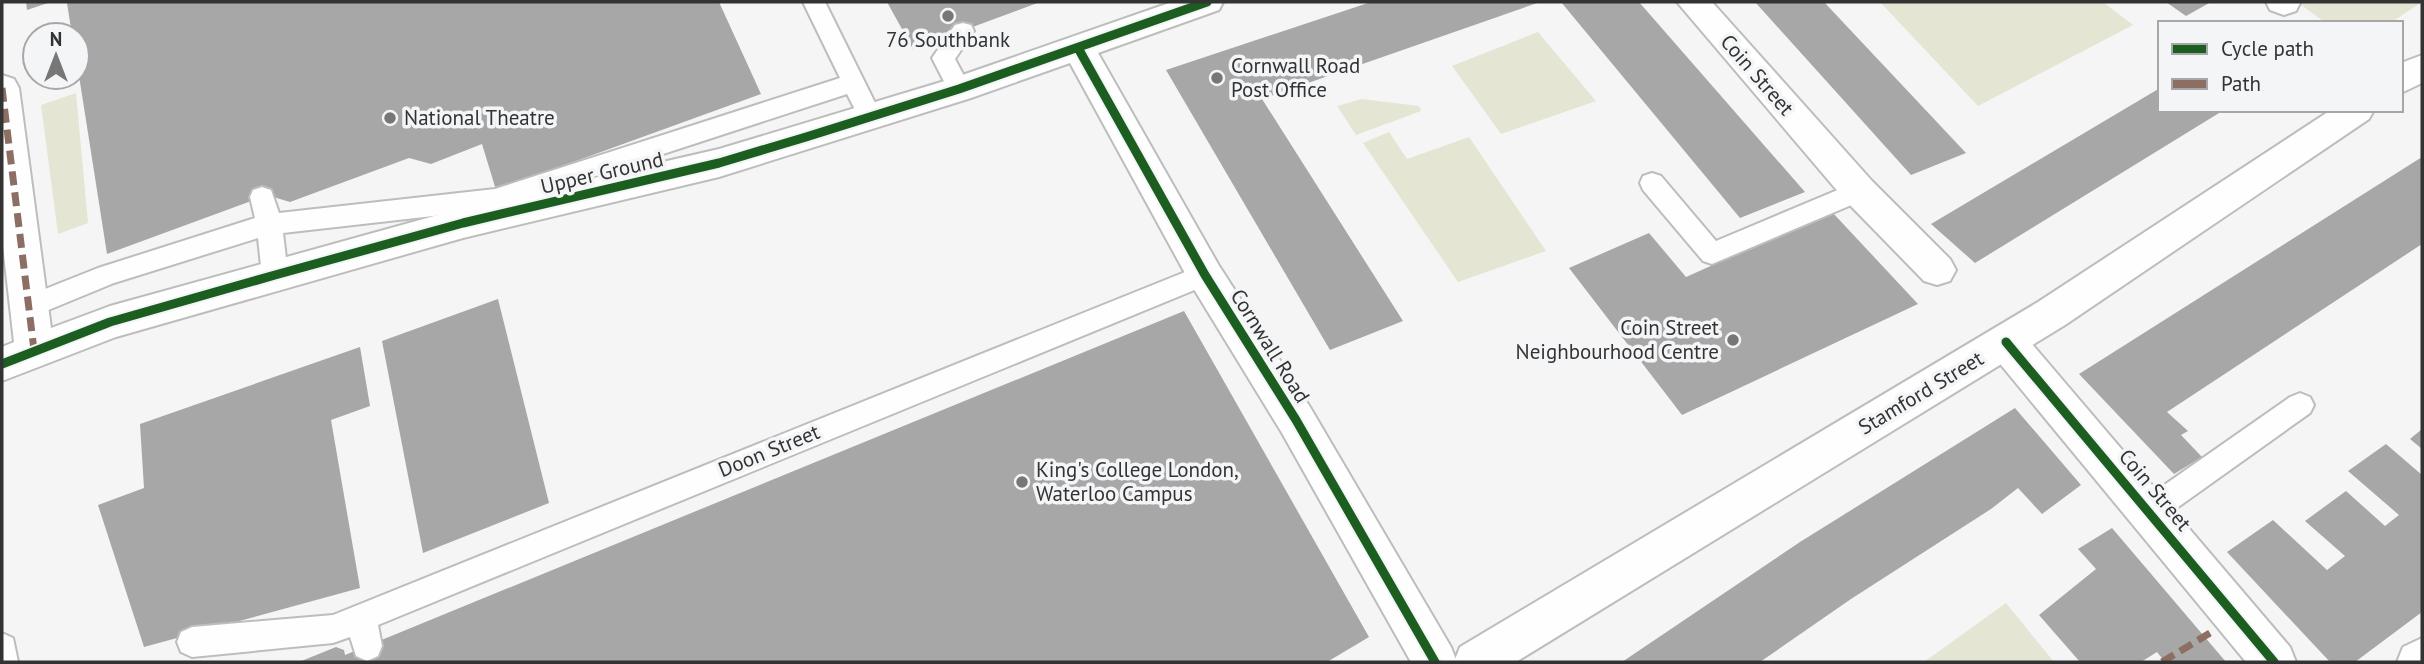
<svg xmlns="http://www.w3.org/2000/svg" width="2424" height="664" viewBox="0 0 2424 664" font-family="'PT Sans',sans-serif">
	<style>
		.green { fill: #e4e5d2 }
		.building { fill: #a7a7a8 }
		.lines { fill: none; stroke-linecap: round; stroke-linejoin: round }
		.lane-casing { stroke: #bdbdbe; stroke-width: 4 }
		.street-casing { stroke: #bdbdbe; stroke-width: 4 }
		.primary-casing { stroke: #bdbdbe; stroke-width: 4 }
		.lane { fill: #fefefe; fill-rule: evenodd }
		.street { fill: #fefefe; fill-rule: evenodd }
		.primary { fill: #fefefe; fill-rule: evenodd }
		.quiet { stroke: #8d6e63; stroke-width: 7; stroke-dasharray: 14 7; stroke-linecap: butt }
		.cycleway-casing { stroke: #f4f5f7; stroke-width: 13 }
		.cycleway { stroke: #1b5e20; stroke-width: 9 }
		.poi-dot { fill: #777778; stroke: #f4f5f7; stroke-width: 2.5 }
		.labels { text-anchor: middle; stroke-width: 7; stroke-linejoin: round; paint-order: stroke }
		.poi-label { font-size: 21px; fill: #333334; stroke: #f4f5f7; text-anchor: start }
		.street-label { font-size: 21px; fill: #333334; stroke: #f4f5f7 }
	</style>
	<rect width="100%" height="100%" fill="#f5f5f6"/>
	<!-- green -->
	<path class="green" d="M1880,2H2103L2133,25L1978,106Z
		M2297,2H2422L2390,23H2326Z
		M1538,32L1596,101L1501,134L1452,66Z
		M76,93L88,223L58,234L41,105Z
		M1362,99L1419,106L1421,111L1356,135L1337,106Z
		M1389,132L1407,159L1469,137L1546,251L1458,282L1363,143Z
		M2006,603L2054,662H1924Z"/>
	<!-- building -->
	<path class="building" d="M26,2H51L27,10Z
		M72,2H719L761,94L496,190L482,144L431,164L409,158L290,202L270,196L262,197L107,254L77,63V35H72L67,3Z
		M887,2H1040L913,49Z
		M1371,2H1540L1262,99L1403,321L1330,350L1166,70Z
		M1561,2H1639L1805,192L1740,218Z
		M1755,2H1824L1966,153L1911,175Z
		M2166,2H2211L2186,16Z
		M2160,88V110H2224L1975,263L1931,224Z
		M2422,157V244L2167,412L2188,431L2181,435L2202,457L2174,474L2079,374Z
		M1832,212L1918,304L1682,415L1569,268L1649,233L1686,277Z
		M498,299L549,503L423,553L382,341Z
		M1184,311L1369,637L1327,662H299L336,647L344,650L345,655Z
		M360,347L370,406L331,420L360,588L144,647L98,505L144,488L140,424Z
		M2015,408L2081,485L2042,514L2018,488L1991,509L1851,599L1760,662H1622L1800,542Z
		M2422,429V449L2410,439Z
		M2386,444L2422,475V612L2355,662H2330L2227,552L2273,520L2327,570L2345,556L2305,521L2346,491L2385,526L2399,515L2348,471Z
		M2112,528L2226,662H2165L2157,652L2141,662H2080L2039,615L2096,569L2078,549Z"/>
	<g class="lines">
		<!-- lane casing -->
		<g class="lane-casing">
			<path id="lane" d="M803,2H825L882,117L878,123L870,126L862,123L847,94L495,209L283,233L288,275L284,282L275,286L266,282L262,275L258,238L114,283L29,318L20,315L16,307L20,299L98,268L255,218L250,197L253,190L262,187L271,190L279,213L495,189L840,78Z
				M963,23L971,25L974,31L955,59L971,89L967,95L959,98L951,95L932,58L955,25Z
				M1652,173L1661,176L1716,241L1859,181L1868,184L1871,191L1868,198L1712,264L1703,261L1643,190L1640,183L1643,176Z
				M1205,264L1214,268L1218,275L1214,282L378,625L382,646L378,656L367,661L356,656L350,637L333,643L192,657L181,652L177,642L181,632L192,627L333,615Z
				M2300,393L2310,397L2314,405L2310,413L2160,520L2150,524L2140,520L2136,511L2140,502L2290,397Z
				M2,633L13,638L18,662H2Z"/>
		</g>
		<!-- street casing -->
		<g class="street-casing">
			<path id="street" d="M1172,2H1223L1219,10L1098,53L1218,264L1310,407L1451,647L1457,662H1411L1282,433L1192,286L1070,63L971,98L719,177L463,238L116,337L2,381V347L14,342L2,237V75L14,79L19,88L51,328L110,306L463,208L719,149L948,80Z
				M1677,2H1712L1872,181L1950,259L1956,270L1950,281L1937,285L1924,281L1846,201Z
				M2266,2H2300V3L2296,11L2284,15L2270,10Z
				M2006,326L2020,330L2290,647L2296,662H2246L1992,354L1987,342L1992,330Z
				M2422,638V662H2397L2403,647Z"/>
		</g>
		<!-- primary casing -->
		<g class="primary-casing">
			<path id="primary" d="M2422,55V83L2401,93V63Z
				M2331,110H2374L2369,119L2065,325L1516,662H1454L1460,647L2038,302Z"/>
		</g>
		<!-- lane -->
		<use href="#lane" class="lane"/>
		<!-- street -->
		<use href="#street" class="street"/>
		<!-- primary -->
		<use href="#primary" class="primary"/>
		<!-- quiet -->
		<path class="quiet" d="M2,88L34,350
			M2162,662L2215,630"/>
		<!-- cycleway casing -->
		<g class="cycleway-casing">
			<path id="cycleway" d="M1078,48L1205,275L1296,420L1435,662
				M2006,342L2274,662
				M2,364L110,322L275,275L463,223L719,163L806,137L959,89L1207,2"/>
		</g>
		<!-- cycleway -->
		<use href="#cycleway" class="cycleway"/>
	</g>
	<!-- markers -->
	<g class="poi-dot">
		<circle cx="948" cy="16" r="7"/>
		<circle cx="1217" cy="78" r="7"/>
		<circle cx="390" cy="118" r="7"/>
		<circle cx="1733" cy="340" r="7"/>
		<circle cx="1022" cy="482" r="7"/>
	</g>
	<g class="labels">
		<!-- poi labels -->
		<g class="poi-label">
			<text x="948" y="47" text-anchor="middle">76 Southbank</text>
			<text x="1231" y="73">Cornwall Road<tspan x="1231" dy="24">Post Office</tspan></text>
			<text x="404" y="125">National Theatre</text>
			<text x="1719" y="335" text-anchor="end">Coin Street<tspan x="1719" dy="24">Neighbourhood Centre</tspan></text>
			<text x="1036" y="477">King's College London,<tspan x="1036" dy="24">Waterloo Campus</tspan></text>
		</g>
		<!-- street labels -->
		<g class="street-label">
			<text transform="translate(1757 75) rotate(49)" y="7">Coin Street</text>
			<text transform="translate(602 173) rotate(-13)" y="7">Upper Ground</text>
			<text transform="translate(1270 346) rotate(58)" y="7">Cornwall Road</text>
			<text transform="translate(1921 393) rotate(-31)" y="7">Stamford Street</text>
			<text transform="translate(769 451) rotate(-22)" y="7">Doon Street</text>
			<text transform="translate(2155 490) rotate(50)" y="7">Coin Street</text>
		</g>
	</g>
	<!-- border -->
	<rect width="2424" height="664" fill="none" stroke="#333334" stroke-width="7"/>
	<!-- legend -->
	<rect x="2158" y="21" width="245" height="91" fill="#f4f5f7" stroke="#a7a7a9" stroke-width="2"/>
	<rect x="2172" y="44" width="35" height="10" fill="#1b5e20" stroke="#a7a7a9" stroke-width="2"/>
	<text x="2221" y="56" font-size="21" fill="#333334">Cycle path</text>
	<rect x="2172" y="79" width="35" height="10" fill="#8d6e63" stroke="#a7a7a9" stroke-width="2"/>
	<text x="2221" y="91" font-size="21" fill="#333334">Path</text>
	<!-- north arrow -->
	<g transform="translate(56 56)"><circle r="33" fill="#f4f5f7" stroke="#a7a7a9" stroke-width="2"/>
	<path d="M0-5L12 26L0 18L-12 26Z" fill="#777778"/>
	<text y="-10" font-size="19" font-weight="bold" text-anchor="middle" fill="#333334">N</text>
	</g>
</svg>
